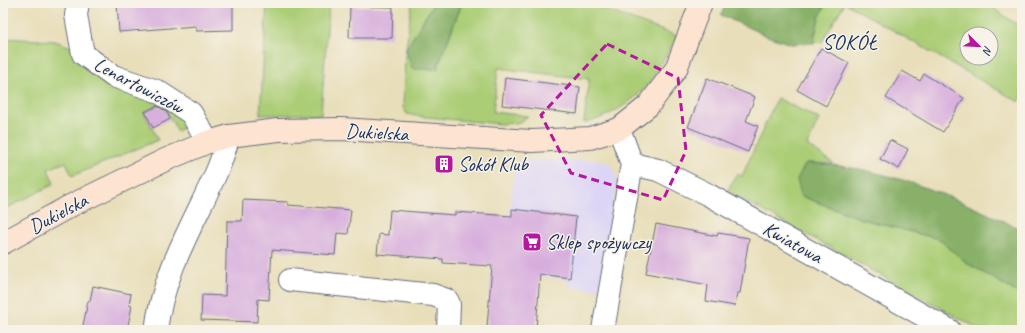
<svg xmlns="http://www.w3.org/2000/svg" width="1025" height="333" viewBox="0 0 1025 333" font-family="Caveat,sans-serif">
	<style>
		.built { fill: #ddd5f6 }
		.green { fill: #abcd76; stroke: #637e6a; fill-rule: evenodd }
		.forest { fill: #88b067; stroke: #527062 }
		.building { fill: #d7addd }
		.lines { fill: none; stroke-linecap: round; stroke-linejoin: round }
		.minor-casing { stroke: #636c7e; stroke-width: 24 }
		.secondary-casing { stroke: #636c7e; stroke-width: 24 }
		.minor { stroke: #fff; stroke-width: 22 }
		.secondary { stroke: #fde4d1; stroke-width: 22 }
		.marked { fill: none; stroke: #b5179e; stroke-width: 3; stroke-dasharray: 8 5; stroke-linejoin: round }
		.labels { text-anchor: middle; stroke-width: 3; stroke-linejoin: round; paint-order: stroke }
		.street-label { font-size: 20px; fill: #1b2f5e; stroke: #f7f3e8 }
		.poi-label { font-size: 20px; fill: #1b2f5e; stroke: #f7f3e8; text-anchor: start }
		.neighbourhood-label { font-size: 21px; letter-spacing: 1px; fill: #1b2f5e; stroke: #f7f3e8 }
	</style>
	<rect width="100%" height="100%" fill="#f7f3e8"/>
	<filter id="ink" filterUnits="userSpaceOnUse"><feTurbulence type="fractalNoise" baseFrequency=".025" numOctaves="2"/><feDisplacementMap in="SourceGraphic" scale="8" xChannelSelector="R" yChannelSelector="G"/><feConvolveMatrix kernelMatrix="1 2 1 2 8 2 1 2 1" color-interpolation-filters="sRGB"/></filter>
	<filter id="wash" filterUnits="userSpaceOnUse"><feTurbulence type="fractalNoise" baseFrequency=".012" numOctaves="4" result="noise"/><feDisplacementMap in="SourceGraphic" scale="16" xChannelSelector="R" yChannelSelector="G"/><feGaussianBlur stdDeviation="0.9" result="paint"/><feColorMatrix in="noise" values="0 0 0 0 0 0 0 0 0 0 0 0 0 0 0 0 0 1.4 0 .05"/><feComposite in="paint" operator="in"/></filter>
	<g filter="url(#wash)">
		<rect width="100%" height="100%" fill="#e8deb9"/>
		<!-- built -->
		<path class="built" d="M522,160H596L611,164L617,176L609,243L599,290L568,287V279L503,272L515,164Z"/>
		<!-- green -->
		<path class="green" d="M267,3H329L321,114L260,115Z
			M412,3H434L420,25L437,69L462,3H587L677,36C666,54 657,76 642,91C626,106 605,119 584,123L589,79L498,68L493,112L528,116L518,123L500,124L416,116L407,114L403,107L405,55Z
			M826,3H986L1022,28V96L1019,102L845,3L822,42L813,43L819,18ZM967,34H991V58H967Z
			M3,38L55,41L71,47L114,78L177,106L189,114L192,124L177,131L162,103L144,112L158,140L72,176L66,162L48,169L54,184L3,210Z
			M777,98L819,119L807,145L834,164L806,163L801,196L862,219L939,239L967,263L1018,293L1022,297V330H981L727,191L737,174L742,176Z"/>
		<!-- forest -->
		<path class="forest" d="M434,3H462L437,69H412L406,49Z
			M726,3H826L819,18L813,43L791,44L767,36L721,15Z
			M806,163C885,166 952,196 1022,230V297L1018,293L967,263L939,239L862,219L801,196L797,179Z"/>
		<g id="blocks">
			<!-- building -->
			<path class="building" d="M117,3H233V30L196,31V26L119,32Z
				M350,6L393,7L392,38H349Z
				M821,48L849,63L826,106L797,90Z
				M902,71L920,81L924,74L964,98L943,132L886,98Z
				M505,78L580,87L577,114L502,105Z
				M707,78L755,97L746,121L758,126L748,152L688,127Z
				M157,106L167,112L170,119L153,128L145,112Z
				M890,140L908,149L899,169L880,159Z
				M243,200L288,202V205L351,210L348,234L337,233L335,255L272,250L269,300L258,299L257,322L201,320L202,295L225,296L227,221H242Z
				M512,209L576,217L570,278L540,274L536,330H513L487,327L492,266L443,263V259L377,254L379,234L388,235L390,210L455,215V212L512,216Z
				M656,224L717,236L718,233L749,238L740,293H737L735,306L706,301L708,285L646,273Z
				M93,286L131,294L129,305L132,306L127,330H82L88,301H90Z"/>
		</g>
	</g>
	<g filter="url(#ink)">
		<use href="#blocks" fill-opacity="0" stroke="#636c7e" stroke-width="1"/>
		<g class="lines">
			<!-- minor casing -->
			<g class="minor-casing">
				<path id="minor" d="M78,3L76,15L83,54L113,76L157,91L191,113L208,142
					M632,164L658,170L707,194L949,330
					M290,280L433,295L447,300L449,304L448,330
					M156,330C163,272 194,223 217,171C222,160 225,148 229,136
					M603,330L632,164L619,129"/>
			</g>
			<!-- secondary casing -->
			<g class="secondary-casing">
				<path id="secondary" d="M3,243L70,206L165,160L208,142L229,136L278,130L342,129L532,141L590,138L619,129L648,106L676,69L701,3"/>
			</g>
			<!-- minor -->
			<use href="#minor" class="minor"/>
			<!-- secondary -->
			<use href="#secondary" class="secondary"/>
		</g>
	</g>
	<!-- marked area -->
	<path class="marked" d="M607,44L678,78L686,151L663,200L571,173L541,115Z"/>
	<!-- icons -->
	<defs>
		<g id="building-square" transform="scale(1)"><rect x="-9" y="-9" width="18" height="18" rx="4" fill="#b5179e" stroke="#f7f3e8"/><path d="M-4-6H4V6H1V3H-1V6H-4ZM-2.5-4.3h1.7v1.8h-1.7ZM.8-4.3h1.7v1.8H.8ZM-2.5-1h1.7V.8h-1.7ZM.8-1h1.7V.8H.8Z" fill="#fff"/></g>
		<g id="supermarket-square" transform="scale(1)"><rect x="-9" y="-9" width="18" height="18" rx="4" fill="#b5179e" stroke="#f7f3e8"/><path d="M-6-5.5h2.5l.6 2H6L4.5 2H-2.5L-4.4-4H-6ZM-1.5 3.2a1.3 1.3 0 1 0 .1 0ZM3 3.2a1.3 1.3 0 1 0 .1 0Z" fill="#fff"/></g>
	</defs>
	<g fill-rule="evenodd">
		<use href="#building-square" x="444" y="164"/>
		<use href="#supermarket-square" x="532" y="242"/>
	</g>
	<g class="labels">
		<!-- street labels -->
		<g class="street-label">
			<text transform="translate(139 85) rotate(28)" y="7">Lenartowiczów</text>
			<text transform="translate(377 132) rotate(3)" y="7">Dukielska</text>
			<text transform="translate(58 213) rotate(-28)" y="7">Dukielska</text>
			<text transform="translate(793 242) rotate(29)" y="7">Kwiatowa</text>
		</g>
		<!-- poi labels -->
		<g class="poi-label">
			<text x="458" y="171">Sokół Klub</text>
			<text x="546" y="249">Sklep spożywczy</text>
		</g>
		<!-- neighbourhood labels -->
		<g class="neighbourhood-label">
			<text x="850" y="49">SOKÓŁ</text>
		</g>
	</g>
	<!-- margin -->
	<rect width="1025" height="333" fill="none" stroke="#f7f3e8" stroke-width="16"/>
	<!-- north arrow -->
	<g transform="translate(979 46) rotate(114)"><circle r="19" fill="#f7f3e8" stroke="#9fa5b1"/>
	<path d="M0-3L7 15L0 10L-7 15Z" fill="#b5179e"/>
	<text y="-6" font-size="11" font-weight="bold" text-anchor="middle" fill="#1b2f5e">N</text>
	</g>
</svg>
